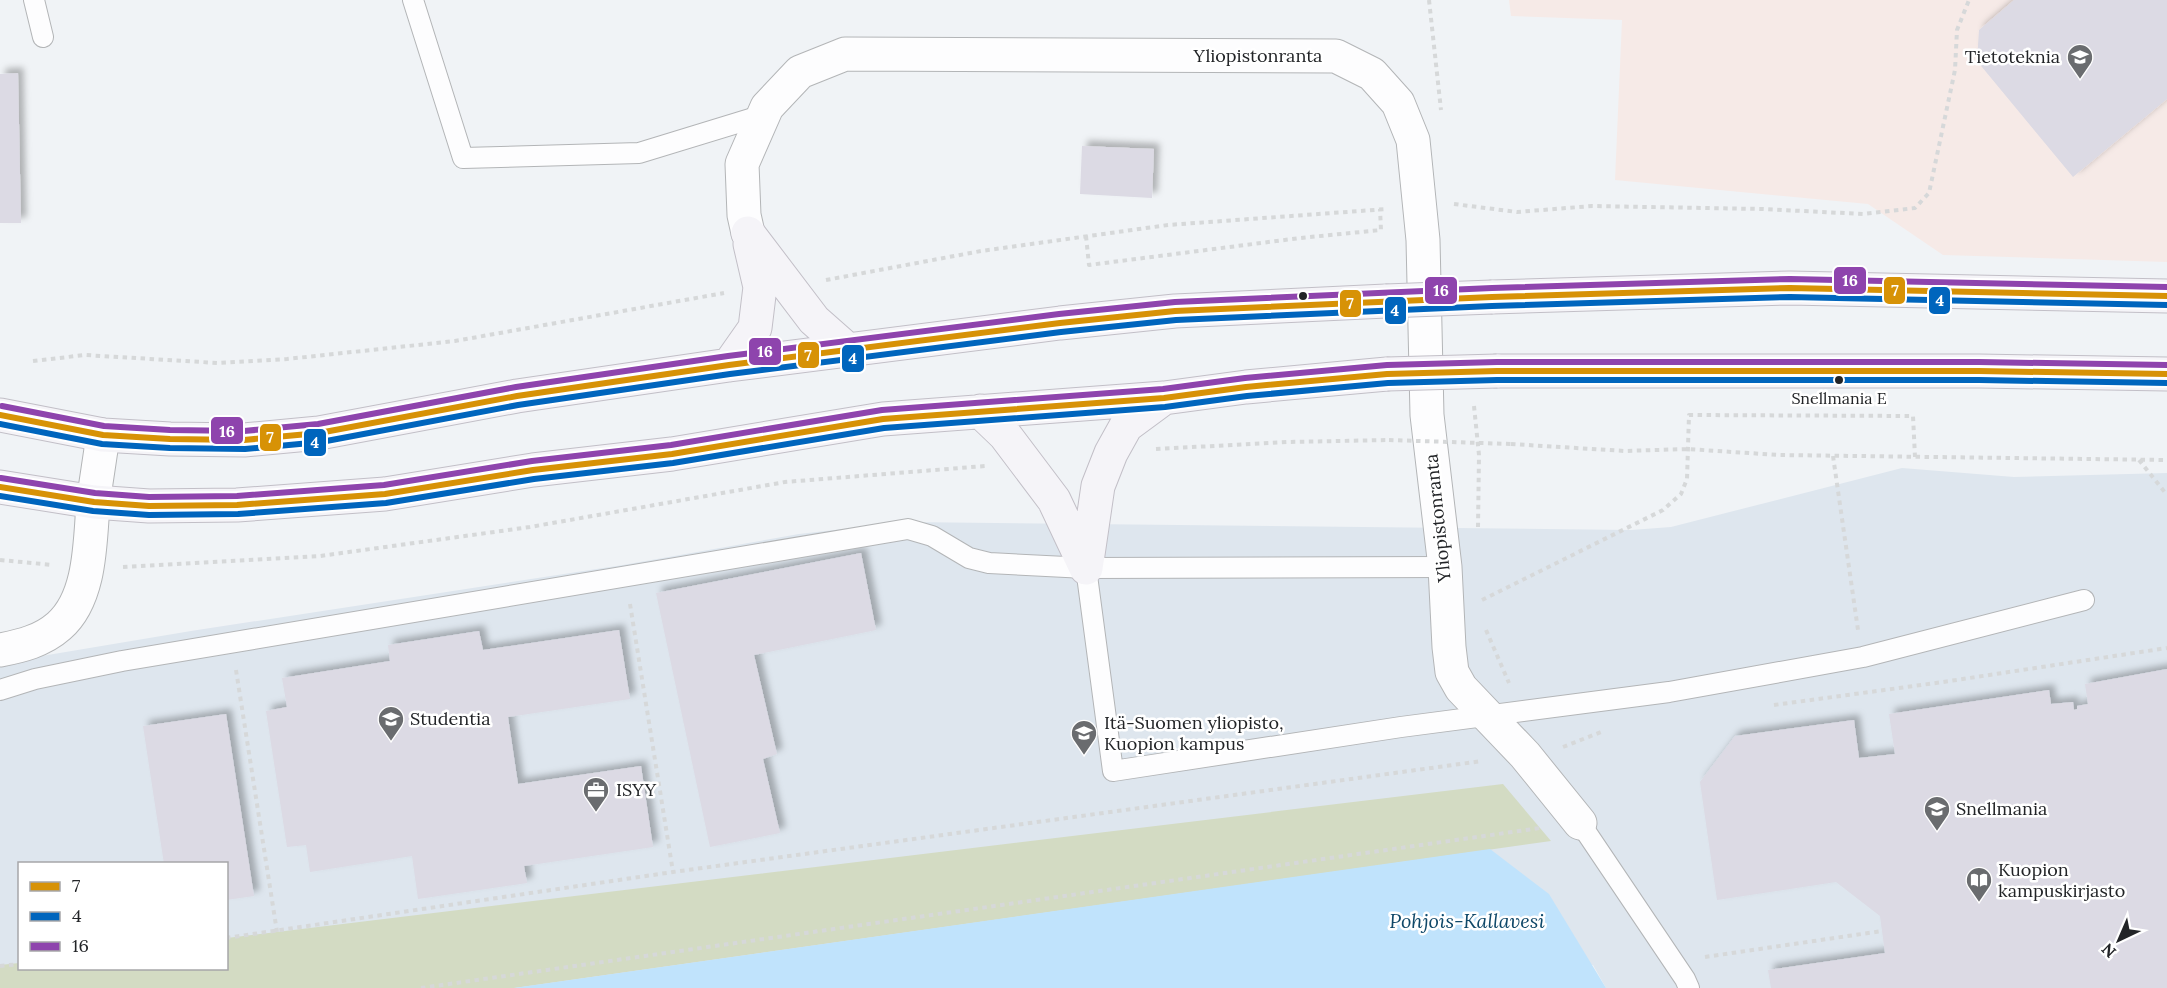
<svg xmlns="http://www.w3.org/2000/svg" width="2167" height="988" viewBox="0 0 2167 988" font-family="Lora,serif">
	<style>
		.commercial { fill: #f6eae7 }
		.built { fill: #dee6ee; fill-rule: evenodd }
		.green { fill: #d3dbc3 }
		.water { fill: #c0e3fc }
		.building { fill: #dcdae4; filter: url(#shadow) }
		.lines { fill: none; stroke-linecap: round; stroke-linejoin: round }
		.service-casing { stroke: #b3b5b7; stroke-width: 22 }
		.minor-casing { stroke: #b3b5b7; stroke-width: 35 }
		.primary-casing { stroke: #c2bfc7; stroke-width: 35 }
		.path { stroke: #d6d8d9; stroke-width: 4; stroke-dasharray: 4.5 4.5; stroke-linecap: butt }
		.service { stroke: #fdfdfe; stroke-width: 20 }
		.minor { stroke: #fdfdfe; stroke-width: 33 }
		.primary { stroke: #f5f4f8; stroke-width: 33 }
		.primary-bridge-casing { stroke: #c2bfc7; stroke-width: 35; stroke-linecap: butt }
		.path-bridge { stroke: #d6d8d9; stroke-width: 4; stroke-dasharray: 4.5 4.5; stroke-linecap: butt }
		.primary-bridge { stroke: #f5f4f8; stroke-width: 33 }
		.bus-1-casing { stroke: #fff; stroke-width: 10 }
		.bus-2-casing { stroke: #fff; stroke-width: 10 }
		.bus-3-casing { stroke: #fff; stroke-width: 10 }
		.bus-1 { stroke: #d79206; stroke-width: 6 }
		.bus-2 { stroke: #0065bd; stroke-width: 6 }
		.bus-3 { stroke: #8e44ad; stroke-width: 6 }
		.bus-dot { fill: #222427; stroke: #fff; stroke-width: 2 }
		.labels { text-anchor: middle; stroke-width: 5; stroke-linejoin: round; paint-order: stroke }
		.bus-label { font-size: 16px; fill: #222427; stroke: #fff }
		.street-label { font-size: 18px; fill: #222427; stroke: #fff }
		.poi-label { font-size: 18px; fill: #222427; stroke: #fff; text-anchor: start }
		.water-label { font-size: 20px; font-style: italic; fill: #0f4869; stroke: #fff }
		.line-badge { stroke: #fff; stroke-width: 2 }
		.badge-label { font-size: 16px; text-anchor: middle; font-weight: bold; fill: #fff }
	</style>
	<defs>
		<filter id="shadow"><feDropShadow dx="5.5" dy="-5.5" stdDeviation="3" flood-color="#0004"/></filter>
	</defs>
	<rect width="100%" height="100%" fill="#f0f3f6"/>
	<!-- commercial -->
	<path class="commercial" d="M1509,0H2167V262L1943,255L1868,204L1615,180L1622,20L1511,16Z"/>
	<!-- built -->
	<path class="built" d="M1902,468L2014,477L2167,473V988H1606L1593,965L514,988H0V663L191,631L623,565L799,534L906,522L1631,530L1671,527ZM20,864H226V968H20Z"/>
	<!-- green -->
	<path class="green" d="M1503,784L1551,841L514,988H0V965L19,963L20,968H226L227,938Z"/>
	<!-- water -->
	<path class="water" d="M1490,849L1549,894L1606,988H514Z"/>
	<!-- building -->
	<path class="building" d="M2014,0H2167V99L2073,177L1977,61L1979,30Z
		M18,73L21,223H0V74Z
		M1082,146L1154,149L1152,198L1080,194Z
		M861,553L876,630L754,655L777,754L763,759L780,833L710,847L656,593Z
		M619,630L630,699L508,717L518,784L641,766L653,847L524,866L527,883L418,899L412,856L310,872L306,845L287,847L266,711L287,707L282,678L390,661L388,645L479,631L483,650Z
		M2167,669V988H1771L1768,970L1885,953L1880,916L1836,882L1717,900L1700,782L1735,736L1854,720L1859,758L1895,754L1889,714L2049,690L2051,704L2073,702L2074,710L2077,709V706L2088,704L2085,684Z
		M226,714L254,896L226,900V864H164L143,726Z"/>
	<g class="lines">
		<!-- service casing -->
		<g class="service-casing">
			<path id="service" d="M34,0L43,37
				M413,0L463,158L639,153L763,115
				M1086,568L1113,771L1401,727L1669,692L1863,657L2084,600
				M0,690L35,679L122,661L908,529L932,536L969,558L989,563L1086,568L1445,567
				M1580,823L1685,979L1689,988"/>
		</g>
		<!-- minor casing -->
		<g class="minor-casing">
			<path id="minor" d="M748,233L744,215L742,164L767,107L800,72L845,54L1336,56L1372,74L1398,103L1413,140L1423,240L1427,415L1445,567L1449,647L1452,672L1461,688L1525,755L1580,823
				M0,650C21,646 42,641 59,626C91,598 90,542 93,504C96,481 100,458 103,435"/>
		</g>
		<!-- primary casing -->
		<g class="primary-casing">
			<path id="primary" d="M748,233L814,320L848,350
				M1492,297L1790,288L2167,296
				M729,365L755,328L760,287L750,244
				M1497,371H1979L2167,374
				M980,411L1005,435L1054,500L1086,568
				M0,415L103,435L170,439L244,440L319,433L517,396L729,365L1060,323L1175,311L1386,301
				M0,487L94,502L149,506L237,505L385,494L533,470L672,454L883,419L1164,398L1246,387L1387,374
				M1086,568L1098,486L1111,453L1126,426L1164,398"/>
		</g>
		<!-- path -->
		<path class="path" d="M1429,0L1441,110
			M1454,204L1517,212L1592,206L1762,209L1863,214L1915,208L1929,193L1955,70L1957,30L1969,0
			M1086,236L1089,265L1300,238L1381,230L1380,209
			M826,280L981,251L1168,225L1387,209
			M33,361L85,355L218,363L287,359L455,341L724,293
			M1474,406L1479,455L1478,527
			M1511,444L1625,451L1687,449L1779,455L2167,460
			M1156,449L1288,442L1389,440
			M1833,456L1858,630
			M2139,460L2167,495
			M0,560L53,565
			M123,567L320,556L530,527L785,482L985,466
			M1482,600L1663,510L1681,494L1687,479L1689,415L1913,416L1915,457
			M630,604L673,872
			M1486,630L1509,683
			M236,670L277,932
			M1774,705L1943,682L2167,648
			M1563,747L1601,732
			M643,785L659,783
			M226,938L673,872L1482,761
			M1705,957L1882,931
			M0,966L20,964
			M421,988L1540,828"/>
		<!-- service -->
		<use href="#service" class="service"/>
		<!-- minor -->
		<use href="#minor" class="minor"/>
		<!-- primary -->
		<use href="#primary" class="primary"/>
		<!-- primary-bridge casing -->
		<g class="primary-bridge-casing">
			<path id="primary-bridge" d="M1386,301L1492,297
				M1387,374L1497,371"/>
		</g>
		<!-- path-bridge -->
		<path class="path-bridge" d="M1389,440L1511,444"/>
		<!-- primary-bridge -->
		<use href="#primary-bridge" class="primary-bridge"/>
		<!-- bus-1 casing -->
		<g class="bus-1-casing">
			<path id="bus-1" d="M0,415L103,435L170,439L244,440L319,433L517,396L729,365L1060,323L1175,311L1492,297L1790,288L2167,296
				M0,487L94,502L149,506L237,505L385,494L533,470L672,454L883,419L1164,398L1246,387L1387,374L1497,371H1979L2167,374"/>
		</g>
		<!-- bus-2 casing -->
		<g class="bus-2-casing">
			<path id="bus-2" d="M0,424L102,444L170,448L245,449L321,442L518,405L730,374L1061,332L1176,320L1492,306L1790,297L2167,305
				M0,496L93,511L149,515L238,514L386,503L534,479L673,463L884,428L1165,407L1247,396L1388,383L1497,380H1979L2167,383"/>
		</g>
		<!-- bus-3 casing -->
		<g class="bus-3-casing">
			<path id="bus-3" d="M2,406L104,426L170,430L244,431L318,424L516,387L728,356L1059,314L1175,302L1492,288L1790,279L2167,287
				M1,478L95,493L149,497L237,496L384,485L532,461L671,445L882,410L1163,389L1245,378L1387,365L1497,362H1979L2167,365"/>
		</g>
		<!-- bus-1 -->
		<use href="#bus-1" class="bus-1"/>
		<!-- bus-2 -->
		<use href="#bus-2" class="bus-2"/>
		<!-- bus-3 -->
		<use href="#bus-3" class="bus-3"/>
	</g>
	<!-- icons -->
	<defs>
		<g id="university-pin" transform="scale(1.35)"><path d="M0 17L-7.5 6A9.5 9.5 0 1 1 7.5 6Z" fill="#6a6c6f" stroke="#fff"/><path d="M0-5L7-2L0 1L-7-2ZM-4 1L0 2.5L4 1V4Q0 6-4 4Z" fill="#fff"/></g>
		<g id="office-pin" transform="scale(1.35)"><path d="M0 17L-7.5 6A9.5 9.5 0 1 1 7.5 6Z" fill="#6a6c6f" stroke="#fff"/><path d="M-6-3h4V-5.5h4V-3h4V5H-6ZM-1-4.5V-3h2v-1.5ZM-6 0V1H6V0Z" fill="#fff"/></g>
		<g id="library-pin" transform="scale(1.35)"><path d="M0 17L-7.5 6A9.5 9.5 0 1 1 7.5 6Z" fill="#6a6c6f" stroke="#fff"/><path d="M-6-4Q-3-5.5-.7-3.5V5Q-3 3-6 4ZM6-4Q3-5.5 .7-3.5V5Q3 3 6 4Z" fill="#fff"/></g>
	</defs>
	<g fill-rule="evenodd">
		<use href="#university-pin" x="2080" y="57"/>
		<use href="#university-pin" x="391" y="719"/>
		<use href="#university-pin" x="1084" y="733"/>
		<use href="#office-pin" x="596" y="790"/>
		<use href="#university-pin" x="1937" y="809"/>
		<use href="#library-pin" x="1979" y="880"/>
	</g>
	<!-- markers -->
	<g class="bus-dot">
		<circle cx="1303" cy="296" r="5"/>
		<circle cx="1839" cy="380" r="5"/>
	</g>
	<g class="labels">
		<!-- bus labels -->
		<g class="bus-label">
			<text x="1839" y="404">Snellmania E</text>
		</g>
		<!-- street labels -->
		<g class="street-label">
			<text x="1258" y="62">Yliopistonranta</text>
			<text transform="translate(1438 518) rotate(-96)" y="6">Yliopistonranta</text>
		</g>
		<!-- poi labels -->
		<g class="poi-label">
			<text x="2060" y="63" text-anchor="end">Tietoteknia</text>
			<text x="410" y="725">Studentia</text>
			<text x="1104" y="729">Itä-Suomen yliopisto,<tspan x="1104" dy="21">Kuopion kampus</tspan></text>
			<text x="616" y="796">ISYY</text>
			<text x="1956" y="815">Snellmania</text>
			<text x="1998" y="876">Kuopion<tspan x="1998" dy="21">kampuskirjasto</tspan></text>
		</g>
		<!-- water labels -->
		<g class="water-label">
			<text x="1467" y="928">Pohjois-Kallavesi</text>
		</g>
	</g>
	<g class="line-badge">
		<rect x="1833" y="266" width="34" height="29" rx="6" fill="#8e44ad"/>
		<rect x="1883" y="276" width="23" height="29" rx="6" fill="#d79206"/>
		<rect x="1424" y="276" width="34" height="29" rx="6" fill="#8e44ad"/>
		<rect x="1928" y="286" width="23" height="29" rx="6" fill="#0065bd"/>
		<rect x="1339" y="289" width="23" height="29" rx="6" fill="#d79206"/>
		<rect x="1384" y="296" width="23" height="29" rx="6" fill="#0065bd"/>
		<rect x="748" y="337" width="34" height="29" rx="6" fill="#8e44ad"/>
		<rect x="797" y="341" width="23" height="28" rx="6" fill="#d79206"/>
		<rect x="841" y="344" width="24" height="29" rx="6" fill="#0065bd"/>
		<rect x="210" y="416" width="34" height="29" rx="6" fill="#8e44ad"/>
		<rect x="259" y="423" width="23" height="29" rx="6" fill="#d79206"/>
		<rect x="303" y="428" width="24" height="29" rx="6" fill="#0065bd"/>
	</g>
	<g class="badge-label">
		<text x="1850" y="286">16</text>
		<text x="1895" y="296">7</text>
		<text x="1441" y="296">16</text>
		<text x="1940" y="306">4</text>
		<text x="1350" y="309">7</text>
		<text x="1395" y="316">4</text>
		<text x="765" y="357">16</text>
		<text x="808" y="361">7</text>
		<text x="853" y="364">4</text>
		<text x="227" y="437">16</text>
		<text x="270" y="443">7</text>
		<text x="315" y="448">4</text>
	</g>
	<!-- legend -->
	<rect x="18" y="862" width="210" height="108" fill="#ffffff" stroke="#a7a7a9" stroke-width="1.5"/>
	<rect x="30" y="882" width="30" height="9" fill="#d79206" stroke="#a7a7a9" stroke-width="1.5"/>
	<text x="72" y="892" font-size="18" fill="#222427">7</text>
	<rect x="30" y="912" width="30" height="9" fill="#0065bd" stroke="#a7a7a9" stroke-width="1.5"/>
	<text x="72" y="922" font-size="18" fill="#222427">4</text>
	<rect x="30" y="942" width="30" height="9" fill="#8e44ad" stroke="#a7a7a9" stroke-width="1.5"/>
	<text x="72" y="952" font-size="18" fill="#222427">16</text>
	<!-- north arrow -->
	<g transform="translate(2119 940) rotate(224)" stroke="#ffffff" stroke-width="4.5" paint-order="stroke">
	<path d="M0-4.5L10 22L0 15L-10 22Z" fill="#222427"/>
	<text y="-9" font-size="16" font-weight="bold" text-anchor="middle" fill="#222427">N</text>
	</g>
</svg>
